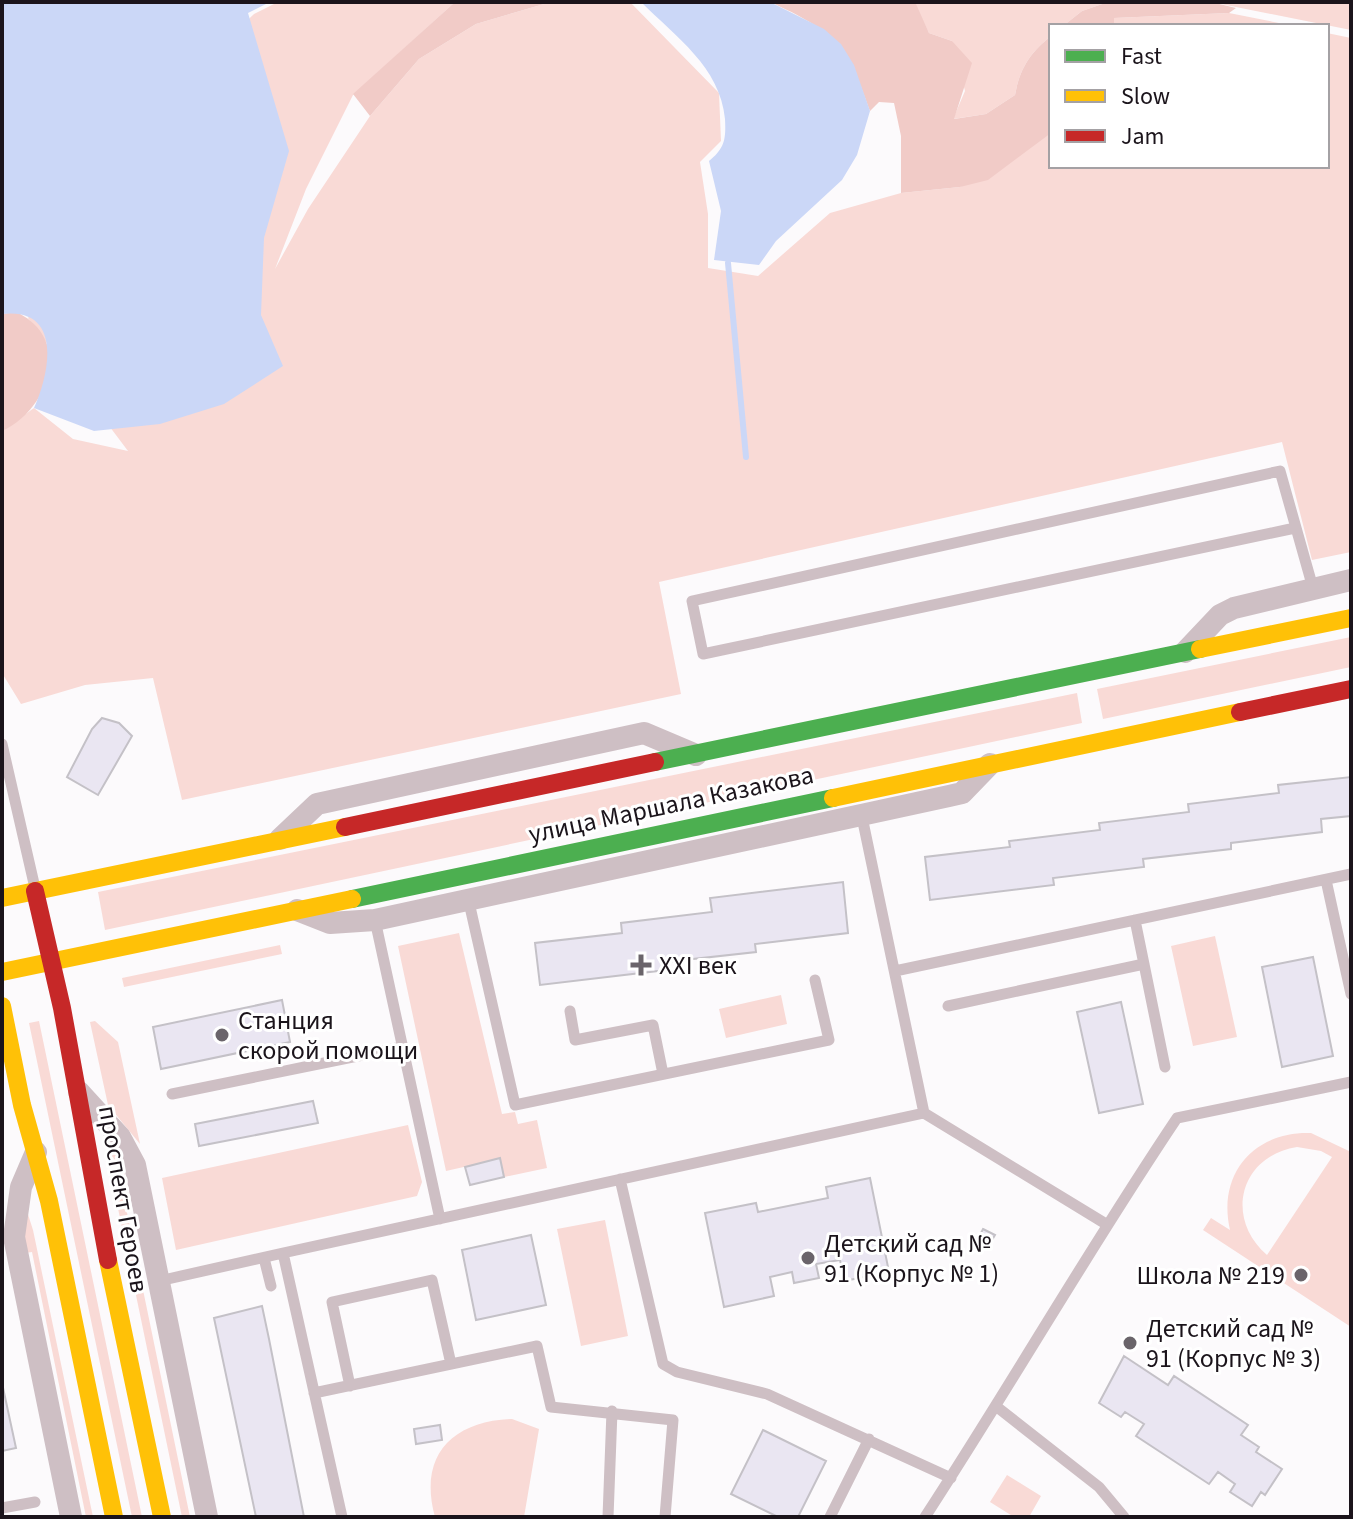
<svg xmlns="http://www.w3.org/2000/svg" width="1353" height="1519" viewBox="0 0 1353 1519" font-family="'Source Sans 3',sans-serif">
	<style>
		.green { fill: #f9dad6; fill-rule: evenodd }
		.forest { fill: #f1cbc7 }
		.water { fill: #cbd7f7 }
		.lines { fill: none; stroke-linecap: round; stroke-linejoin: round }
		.stream { stroke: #cbd7f7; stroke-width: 6 }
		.building { fill: #eae6f2; stroke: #c4c1c7; stroke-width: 2 }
		.lane { stroke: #cebfc4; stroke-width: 11 }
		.street { stroke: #cebfc4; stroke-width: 22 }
		.fast { stroke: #4caf50; stroke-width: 18 }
		.slow { stroke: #ffc107; stroke-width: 18 }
		.jam { stroke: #c62828; stroke-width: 18 }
		.poi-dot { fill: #6a646a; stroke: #fff; stroke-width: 3 }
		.labels { text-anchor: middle; stroke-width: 6; stroke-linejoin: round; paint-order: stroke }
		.street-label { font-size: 26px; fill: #1b141b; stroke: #fff }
		.poi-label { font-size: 26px; fill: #1b141b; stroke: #fff; text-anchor: start }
	</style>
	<rect width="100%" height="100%" fill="#fcfafc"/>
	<!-- green -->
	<path class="green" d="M278,2H455L353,95L306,189L275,269L308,209L370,116L419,59L476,24L551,2H630L719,93L721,141L700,162L708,214V268L758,276L830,213L901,193L960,187L1051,133V166H1327V33L1351,38V552L1312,560L1282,442L659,582L681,694L182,800L153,678L85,685L21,704L2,673V431L34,408L73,439L128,451L28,318L222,45L254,14Z
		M913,2H1108L1082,11L1063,26H1051V36C1030,53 1020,68 1015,95L986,114L953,119L965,91L952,41L929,33Z
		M1211,2H1351V30Z
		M1229,13L1294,26H1114V18Z
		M1351,637V667L1103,719L1097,689Z
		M1077,693L1082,723L105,930L98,892Z
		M459,933L502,1114L515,1112L518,1124L537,1120L547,1168L504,1177L499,1159L446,1171L398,946Z
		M1215,936L1237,1037L1193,1046L1171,946Z
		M280,945L282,954L124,987L122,978Z
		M781,995L787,1024L726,1038L719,1009Z
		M39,1021L142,1517H132L29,1023Z
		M95,1021L118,1042L140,1144L108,1105L90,1022Z
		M408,1125L422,1182L417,1196L176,1250L162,1178Z
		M1311,1133L1351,1152V1327L1203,1230L1211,1218L1230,1230C1217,1174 1254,1131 1311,1133ZM1297,1147L1321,1151L1332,1157L1267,1255C1224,1218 1240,1156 1297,1147Z
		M110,1143L124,1171L129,1197L124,1198L190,1517H182L109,1165Z
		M25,1205L33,1230L93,1517H86L32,1252L25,1253Z
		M605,1220L628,1336L581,1346L557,1229Z
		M512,1419L539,1429L524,1517H435C418,1456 452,1421 512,1419Z
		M1007,1475L1041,1496L1029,1517H1014L990,1502Z"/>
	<!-- forest -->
	<path class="forest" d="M455,2H551L476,24L419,59L370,116L353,94Z
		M770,2L916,4L929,33L952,41L972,63L954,119L986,114L1015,95C1020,68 1030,53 1051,36V133L988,180L960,187L901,193V136L894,103L879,102L870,111C848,47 833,30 770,2Z
		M1108,2H1211L1236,8L1229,13L1114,18V26H1063L1082,11Z
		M16,312C73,338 50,409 2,431V314Z"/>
	<!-- water -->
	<path class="water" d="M2,2H270L248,13L289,151L264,238L261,315L283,366L224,404L160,424L94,431L34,408C50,373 63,307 2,314Z
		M641,2H770L824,29L841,44L854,65L870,111L857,155L842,180L776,241L759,265L714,260L721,211L709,161C725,148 726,139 725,119C720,67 676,37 641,2Z"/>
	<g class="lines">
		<!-- stream -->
		<path class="stream" d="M728,263L746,457"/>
	</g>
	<!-- building -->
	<path class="building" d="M102,718L119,723L132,736L98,795L67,777L92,729Z
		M1351,777V816L1321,819L1322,832L1231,843V849L1143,859L1144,867L1053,878L1054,885L930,900L925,857L1010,847L1009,841L1100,830L1099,823L1189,812L1188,804L1279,793L1278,785Z
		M843,882L848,933L755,944L756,952L666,962V970L540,985L535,943L622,933L621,923L712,912L710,898Z
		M1313,957L1333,1056L1282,1067L1262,967Z
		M282,1000L290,1042L161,1069L153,1027Z
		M1121,1002L1143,1104L1099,1113L1077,1012Z
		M313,1101L318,1123L199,1146L195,1124Z
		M500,1158L504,1177L470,1185L465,1167Z
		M870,1178L889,1272L844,1281L840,1260L816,1264L819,1278L794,1283L792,1272L770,1277L774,1296L724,1307L705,1213L756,1203L758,1212L828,1198L826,1187Z
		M983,1229L995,1235L988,1247L977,1241Z
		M531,1235L546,1305L476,1320L462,1250Z
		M262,1306L269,1339L304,1517H256L214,1318Z
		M1124,1356L1168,1385L1174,1376L1248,1425L1241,1435L1259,1447L1256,1452L1282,1469L1265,1495L1261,1492L1252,1506L1230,1492L1235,1484L1218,1472L1209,1484L1136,1436L1144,1424L1125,1412L1121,1417L1099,1403Z
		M2,1383L16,1448L2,1451Z
		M440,1425L442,1440L416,1444L414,1429Z
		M763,1430L826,1461L798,1517H778L731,1494Z"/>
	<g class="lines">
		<!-- lane -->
		<path class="lane" d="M1295,528L703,654L692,601L1280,471L1313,588
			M2,744L35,888
			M862,817L924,1113L1106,1224
			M1326,880L1351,994
			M468,898L515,1105L829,1040L815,980
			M375,920L440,1219
			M1135,920L1165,1067
			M895,971L1351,874
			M948,1006L1144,964
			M570,1011L575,1040L653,1025L663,1074
			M172,1094L402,1047
			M620,1179L663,1364L677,1372L767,1394L951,1478
			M283,1253L924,1113
			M264,1258L271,1286
			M159,1281L283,1253L342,1517
			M350,1386L332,1302L432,1280L451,1364
			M314,1393L537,1346L551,1407L673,1420L665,1517
			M997,1407L1099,1487L1124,1517
			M2,1508L35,1502
			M608,1517L612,1411
			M830,1517L869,1439
			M925,1517C1011,1385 1089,1249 1177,1118L1351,1082"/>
		<!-- street -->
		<path class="street" d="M1185,652L1220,615L1234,608L1351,580
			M280,839L317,804L644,733L696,755
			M297,910L330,923L375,920L949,796L962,793L990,764
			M79,1092L120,1137L135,1165L207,1517
			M36,1152L21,1187L14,1237L71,1517"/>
		<!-- fast -->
		<path class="fast" d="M655,762L1200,649
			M352,899L833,798"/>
		<!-- slow -->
		<path class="slow" d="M1200,649L1351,618
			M833,798L1240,712
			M2,898L345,827
			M2,972L352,899
			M2,1006L22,1105L49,1201L114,1517
			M108,1260L162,1517"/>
		<!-- jam -->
		<path class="jam" d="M1240,712L1351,689
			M345,827L655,762
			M35,891L62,1008L108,1260"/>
	</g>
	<!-- markers -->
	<g class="poi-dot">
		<path d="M637 953h8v8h8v8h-8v8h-8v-8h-8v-8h8z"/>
		<circle cx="222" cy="1035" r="8"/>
		<circle cx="808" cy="1258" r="8"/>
		<circle cx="1301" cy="1275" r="8"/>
		<circle cx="1130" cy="1343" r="8"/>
	</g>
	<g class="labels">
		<!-- street labels -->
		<g class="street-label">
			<text transform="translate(671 804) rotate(-12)" y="9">улица Маршала Казакова</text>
			<text transform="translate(124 1199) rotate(80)" y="9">проспект Героев</text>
		</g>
		<!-- poi labels -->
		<g class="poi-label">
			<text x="659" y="974">XXI век</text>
			<text x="238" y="1029">Станция<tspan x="238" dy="30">скорой помощи</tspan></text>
			<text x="824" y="1252">Детский сад №<tspan x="824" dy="30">91 (Корпус № 1)</tspan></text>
			<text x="1285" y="1284" text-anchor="end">Школа № 219</text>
			<text x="1146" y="1337">Детский сад №<tspan x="1146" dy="30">91 (Корпус № 3)</tspan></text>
		</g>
	</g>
	<!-- border -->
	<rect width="1353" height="1519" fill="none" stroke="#1b141b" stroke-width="8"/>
	<!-- legend -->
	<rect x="1049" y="24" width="280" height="144" fill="#ffffff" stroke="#a4a1a4" stroke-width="2"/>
	<rect x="1065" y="50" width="40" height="12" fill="#4caf50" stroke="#a4a1a4" stroke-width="2"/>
	<text x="1121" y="64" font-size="24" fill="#1b141b">Fast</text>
	<rect x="1065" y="90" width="40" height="12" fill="#ffc107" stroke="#a4a1a4" stroke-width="2"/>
	<text x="1121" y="104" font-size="24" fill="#1b141b">Slow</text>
	<rect x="1065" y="130" width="40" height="12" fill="#c62828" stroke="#a4a1a4" stroke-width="2"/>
	<text x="1121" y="144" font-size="24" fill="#1b141b">Jam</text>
</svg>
